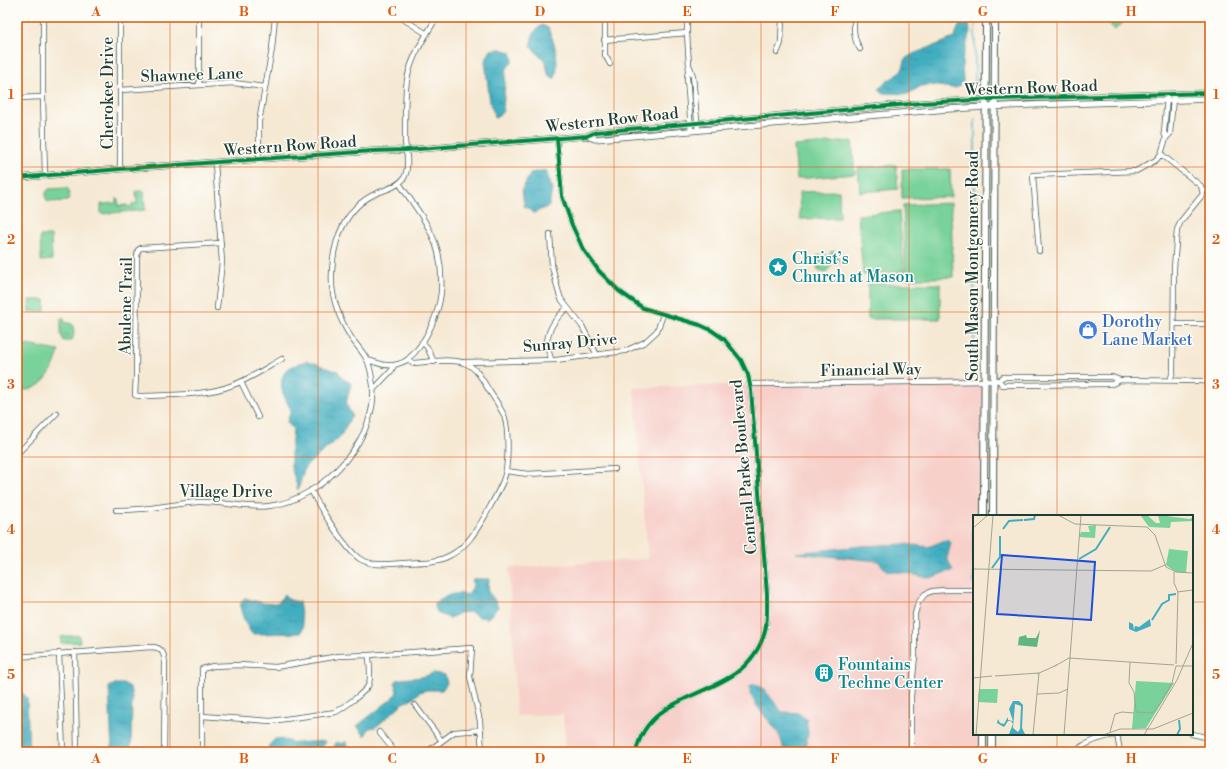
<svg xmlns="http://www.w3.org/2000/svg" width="1227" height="769" viewBox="0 0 1227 769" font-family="'Libre Bodoni',serif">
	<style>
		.built { fill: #f7d0ca }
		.park { fill: url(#park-tufts); stroke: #4c8866 }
		.pitch { fill: #78d299; stroke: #4c8866 }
		.water { fill: url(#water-ripples); stroke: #30757a }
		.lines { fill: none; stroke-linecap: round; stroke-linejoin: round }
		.stream { stroke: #41adc0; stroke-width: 1.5 }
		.minor-casing { stroke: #3f574c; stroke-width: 6 }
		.tertiary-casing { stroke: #3f574c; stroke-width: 7 }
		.secondary-casing { stroke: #3f574c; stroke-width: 8 }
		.minor { stroke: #fff; stroke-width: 4.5 }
		.tertiary { stroke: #fff; stroke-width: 5.5 }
		.secondary { stroke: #fff; stroke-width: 6 }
		.cycleway-casing { stroke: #fdfcf7; stroke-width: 6 }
		.cycleway { stroke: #00873e; stroke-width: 4 }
		.grid { fill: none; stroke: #de580e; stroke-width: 1; stroke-opacity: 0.55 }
		.labels { text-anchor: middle; stroke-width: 3; stroke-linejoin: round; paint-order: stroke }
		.street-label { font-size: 16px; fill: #1f3d34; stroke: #fdfcf7 }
		.culture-label { font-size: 16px; fill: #0d838f; stroke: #fdfcf7; text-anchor: start }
		.shop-label { font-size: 16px; fill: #366cbe; stroke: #fdfcf7; text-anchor: start }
		.inset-river { fill: none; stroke: #41adc0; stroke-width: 2 }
		.inset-road { fill: none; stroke: #a0a494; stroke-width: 1 }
		.view { fill: #1d4ed8; fill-opacity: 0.15; stroke: #1d4ed8; stroke-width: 2 }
		.inset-edge { fill: none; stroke: #1f3d34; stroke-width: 2 }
		.neatline { fill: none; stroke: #de580e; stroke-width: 1.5 }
		.grid-label { font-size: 13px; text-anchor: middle; font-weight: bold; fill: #de580e }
	</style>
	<defs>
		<pattern id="park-tufts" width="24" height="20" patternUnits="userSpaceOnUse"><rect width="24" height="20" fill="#78d299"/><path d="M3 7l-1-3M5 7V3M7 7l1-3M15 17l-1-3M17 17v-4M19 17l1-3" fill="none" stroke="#62ac7e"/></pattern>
		<pattern id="water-ripples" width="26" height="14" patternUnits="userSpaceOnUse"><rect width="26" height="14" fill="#41adc0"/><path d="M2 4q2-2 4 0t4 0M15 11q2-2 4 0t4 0" fill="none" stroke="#368e9d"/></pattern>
	</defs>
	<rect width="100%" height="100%" fill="#fdfcf7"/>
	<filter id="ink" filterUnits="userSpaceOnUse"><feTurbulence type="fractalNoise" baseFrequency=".025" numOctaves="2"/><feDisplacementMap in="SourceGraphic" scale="8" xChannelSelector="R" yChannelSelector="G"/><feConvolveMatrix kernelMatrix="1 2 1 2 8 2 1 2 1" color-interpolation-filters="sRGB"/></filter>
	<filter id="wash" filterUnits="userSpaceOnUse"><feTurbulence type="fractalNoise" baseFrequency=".012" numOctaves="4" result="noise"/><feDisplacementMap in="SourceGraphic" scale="16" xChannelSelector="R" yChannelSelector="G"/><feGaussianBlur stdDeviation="0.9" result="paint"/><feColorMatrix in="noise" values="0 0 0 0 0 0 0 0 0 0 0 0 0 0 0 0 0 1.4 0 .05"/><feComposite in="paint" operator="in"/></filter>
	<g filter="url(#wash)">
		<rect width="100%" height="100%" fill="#f6e9d4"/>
		<!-- built -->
		<path class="built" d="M985,381L984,516H974V734H983V752H566L563,714L516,716L509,568L648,559L634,388L750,384Z"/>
		<!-- park -->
		<path class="park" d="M1100,17H1117L1123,22L1115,30Z
			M136,191H144L145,210L101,214V204L116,203V199H118L119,206L127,205L128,207H132V204H137Z
			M40,236H51L52,260L41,261Z
			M824,255L830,256L831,266L826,272L818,270L817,264H813L812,260L816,259L817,256Z
			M61,318H64L65,323H70L73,325L74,333L72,341H64L61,335Z
			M79,635L80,642L61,643V637Z"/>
		<!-- pitch -->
		<path class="pitch" d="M852,141L855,174L797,179L794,146Z
			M896,165L898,189L860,192L858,168Z
			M902,169H950L951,197L902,198Z
			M67,188L69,191V198L67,201L48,202L46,199V192L49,189Z
			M839,191L840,218L800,219L799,192Z
			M951,203L953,277L906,279L903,205Z
			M899,211L904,271L863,275L858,215Z
			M835,251L839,262L833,263L830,252Z
			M868,284H940V319H868Z
			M29,300H45V311L29,312Z
			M17,343L59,351C53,372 42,393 17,390Z"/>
		<!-- water -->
		<path class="water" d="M965,19H969L970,32L962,61L963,82L958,87L953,88L930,85L921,86L908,94L882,93L879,89C888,75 903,80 905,59L913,54L954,38L959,26Z
			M542,25L548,28C555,44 560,60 555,78H551L548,74L546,62L531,47C532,36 532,32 542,25Z
			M500,49L511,52L513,60L506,70L503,111L496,119L490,103L485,61L491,50Z
			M546,170L552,190L549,206L534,213L524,206L522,189L531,173Z
			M306,361C319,362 326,370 338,371L342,378L351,383L346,404L352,415L340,437L305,467L298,490L291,466V449L293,429L287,422L291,410C284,397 275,381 288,369C293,365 301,363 306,361Z
			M948,539L951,543L947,558L953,571L946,572L930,578L905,573L887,571L878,561L796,553L861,546L906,544L928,547Z
			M473,579H489L488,592L494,599L498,607L488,618L480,617L470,612L460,613L450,618C441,615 434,614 434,603C445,596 455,591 468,595L473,586Z
			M284,594L290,600L299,602L303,626L301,633L252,634C248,628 238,610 241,603C242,601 243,599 245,598C256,601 268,606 279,602Z
			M433,673L445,675L447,683L442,690H427L420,692L416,696L402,704L376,727L369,728L365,736L357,726L394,697L397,692L395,683L397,680C409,677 423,679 433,673Z
			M115,684H125L130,687L132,697L131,752H112L109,687Z
			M755,684L764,689L782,712L798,713L806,719L808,732L807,739V752H784C783,747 782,741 780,737C771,718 751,708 750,686Z
			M17,692H22L27,698L29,752H17Z
			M275,739H280L295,743L325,741L321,752H268L270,744Z
			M337,742L342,744L345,742H347L349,748L346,749L343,748L341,750L339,748L336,750L334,745Z"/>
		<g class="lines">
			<!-- stream -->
			<path class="stream" d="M975,17V90
				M974,370L975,119
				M973,529L974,585"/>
		</g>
	</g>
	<g filter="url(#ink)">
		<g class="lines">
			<!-- minor casing -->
			<g class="minor-casing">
				<path id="minor" d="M43,17V97L45,176
					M120,17V169
					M199,17V84
					M400,17L427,34
					M605,17V55L610,64
					M687,17V33L689,66L687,77L691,131
					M854,17C854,29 853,39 860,49
					M604,40L687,33
					M777,53L781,43L782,17
					M690,67L693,76L698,131
					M120,90L234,83L265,87
					M17,98L43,97
					M557,138L562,196L572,225L583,249L599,271L619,291L643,308L700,325L711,330L724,339L741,360L748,375L751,390L767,594C767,607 768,619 765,631C761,647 750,663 736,673C701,698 646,701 636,752
					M1166,138L1164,132L1167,98
					M259,159V122L272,49L275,17
					M215,163L222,262L217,308
					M1203,190L1210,191
					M550,234L552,266L558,290L561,299L582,326L597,355
					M221,243L141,248L138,250L137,257L136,376L135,395L138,396C168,395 206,396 233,385C250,379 266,368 282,359
					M1039,251L1033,175L1136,171L1156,160L1161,154
					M1174,324H1210
					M422,342L427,347L434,362
					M551,359C550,354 547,349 547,344C547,329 557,317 567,308
					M367,360C377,362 383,367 394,365C398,364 405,362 408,359C425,345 439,314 441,292C442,279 441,265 438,252C432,227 413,204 399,183
					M464,362L556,360L625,351L645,342L657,331L663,315
					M999,380L1002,385L1112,384L1120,380
					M1170,381L1173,371L1174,268L1177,230L1181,221L1203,194L1201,186L1161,154L1166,138L1170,134L1173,98
					M241,382L258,417
					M750,384L993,381L999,380L1003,377H1112L1120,380L1203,381L1210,383
					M374,389L392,370L394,365
					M17,454L57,413
					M506,471L528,474L615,469
					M311,490C319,507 346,550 360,559C374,567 390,564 405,563C419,562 436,563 449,556C466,548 476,531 485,516C491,505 498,493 503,481C509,466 509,430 504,415C500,407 495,399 490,392C483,381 477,367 464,363C452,358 427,362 413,363L408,360
					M116,510C144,511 171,504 198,502C222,501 246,509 269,506C323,500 383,435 372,379C371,373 370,366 367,360C364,353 357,346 352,339C339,319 330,296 332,272C333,241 345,208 375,194C384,190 398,187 404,178C410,167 406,152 405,141C405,123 405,106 406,88C408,61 423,40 437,17
					M75,652L77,752
					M59,653L63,752
					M17,657L151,647C162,647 164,653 165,663L164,752
					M415,705L442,741
					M202,716L271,721L336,712C343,708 364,693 368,686C372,680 369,663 369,655
					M379,732L395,752
					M1117,734L1120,752
					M1192,734L1210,738
					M202,752V669L213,666L238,665L276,667L339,656L369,655L472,648L470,677L480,721L482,752
					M427,752L454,732L481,730
					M911,752V696L915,656V614L918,603L925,594L932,591L946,590H974
					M1073,752C1087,742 1103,736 1120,734"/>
			</g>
			<!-- tertiary casing -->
			<g class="tertiary-casing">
				<path id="tertiary" d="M587,136L595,139L948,109L1030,105L1210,99
					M17,178L120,169L373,151L406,150L587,136L596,132L921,103L994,99L1210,93"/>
			</g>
			<!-- secondary casing -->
			<g class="secondary-casing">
				<path id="secondary" d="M984,516L986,17
					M993,516L995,17
					M983,752V734
					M992,752V734"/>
			</g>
			<!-- minor -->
			<use href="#minor" class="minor"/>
			<!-- tertiary -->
			<use href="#tertiary" class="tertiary"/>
			<!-- secondary -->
			<use href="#secondary" class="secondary"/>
			<!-- cycleway casing -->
			<g class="cycleway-casing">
				<path id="cycleway" d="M557,138L562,196L572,225L583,249L599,271L619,291L643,308L700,325L711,330L724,339L741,360L748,375L751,390L767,594C767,607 768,619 765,631C761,647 750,663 736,673C701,698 646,701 636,752
					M17,178L120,169L373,151L406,150L587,136L596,132L921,103L994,99L1210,93"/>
			</g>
			<!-- cycleway -->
			<use href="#cycleway" class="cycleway"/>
		</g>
	</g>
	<!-- grid -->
	<path class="grid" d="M170,17V752M318,17V752M466,17V752M614,17V752M761,17V752M909,17V752M1057,17V516M17,167H1210M17,312H1210M17,457H1210M17,602H974M1192,602H1210M1057,734V752"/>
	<!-- icons -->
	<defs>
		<g id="sight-disc" transform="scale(1)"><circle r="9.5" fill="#0f9aa8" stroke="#fdfcf7"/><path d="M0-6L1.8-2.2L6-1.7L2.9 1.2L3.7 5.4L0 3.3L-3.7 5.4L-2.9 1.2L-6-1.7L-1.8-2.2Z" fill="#fff"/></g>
		<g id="shop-disc" transform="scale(1)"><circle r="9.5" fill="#3f7fe0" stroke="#fdfcf7"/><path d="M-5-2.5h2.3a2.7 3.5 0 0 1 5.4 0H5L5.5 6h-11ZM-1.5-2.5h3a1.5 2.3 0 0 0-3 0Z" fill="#fff"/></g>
		<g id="building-disc" transform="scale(1)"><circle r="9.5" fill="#0f9aa8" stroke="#fdfcf7"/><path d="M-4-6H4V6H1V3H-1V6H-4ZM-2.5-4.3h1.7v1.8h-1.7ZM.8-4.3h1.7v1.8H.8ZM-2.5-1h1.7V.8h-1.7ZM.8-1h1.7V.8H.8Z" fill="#fff"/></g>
	</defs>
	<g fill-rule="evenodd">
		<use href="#sight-disc" x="778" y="267"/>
		<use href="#shop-disc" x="1088" y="330"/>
		<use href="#building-disc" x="824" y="673"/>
	</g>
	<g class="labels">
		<!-- street labels -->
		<g class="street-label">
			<text transform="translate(192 74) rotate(-2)" y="6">Shawnee Lane</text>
			<text transform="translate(1031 87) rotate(-2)" y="6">Western Row Road</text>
			<text transform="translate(107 93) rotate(-90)" y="6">Cherokee Drive</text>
			<text transform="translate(612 119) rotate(-6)" y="6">Western Row Road</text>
			<text transform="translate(290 145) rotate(-4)" y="6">Western Row Road</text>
			<text transform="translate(972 266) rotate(-90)" y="6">South Mason Montgomery Road</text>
			<text transform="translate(125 306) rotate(-89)" y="6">Abulene Trail</text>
			<text transform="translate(570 342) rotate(-5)" y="6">Sunray Drive</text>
			<text transform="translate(871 369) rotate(-1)" y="6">Financial Way</text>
			<text transform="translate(743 467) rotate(-95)" y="6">Central Parke Boulevard</text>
			<text x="226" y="497">Village Drive</text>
		</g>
		<!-- culture labels -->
		<g class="culture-label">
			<text x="792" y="264">Christ’s<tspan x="792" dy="18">Church at Mason</tspan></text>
			<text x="838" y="670">Fountains<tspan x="838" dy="18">Techne Center</tspan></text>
		</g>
		<!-- shop labels -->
		<g class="shop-label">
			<text x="1102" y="327">Dorothy<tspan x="1102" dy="18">Lane Market</tspan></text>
		</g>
	</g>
	<!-- overview -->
	<g transform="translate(973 515)">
		<rect width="220" height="220" fill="#f6e9d4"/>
		<path d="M174,0L183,8H187L185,0L217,4L220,2V6L198,7L197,13L176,12L168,1ZM123,10L122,23L106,22L108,17H117L115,11ZM196,34L215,36L213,58L203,57L193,50Z" fill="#78d299"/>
		<path d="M67,115L64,132L42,130H45L46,122L53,120L54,123H63Z" fill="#62b481"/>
		<path d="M163,166L201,168L173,213L159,214ZM6,174H25L24,188L5,187Z" fill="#78d299"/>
		<path d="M177,104L178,111L163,117L156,114V107L160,109L161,115L162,111L166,112ZM40,186H46L50,190L49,213L52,219H36L40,209L38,206H35L31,212L24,208L25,204L27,208L31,209L35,202V205L40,206L36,194ZM42,189L48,191L47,214L45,217L40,213Z" fill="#41adc0" fill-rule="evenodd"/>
		<path class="inset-river" d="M51,5L61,4L62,0M30,14L36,6L50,5M106,44L123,34L137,12M19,53L27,42V21M179,105L189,89L196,85V80L203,79M204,220L207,214L206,205"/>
		<path class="inset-road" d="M85,0L102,9L174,12L182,20L193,52L203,57L220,58M0,13L15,0M0,54L178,56L192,50M201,57V68L205,77L203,149M204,77L220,75M157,147L156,168L161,177L163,196M82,151L96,143L201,150M203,151H220M64,159L84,150M22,161L66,158M0,163L19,161M64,179L86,178L95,174M187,189L199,168L203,151M163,197L179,198L187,189M137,217L142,199L149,197L161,198M3,220L20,0M60,220L66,158M91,220L108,0M130,220L147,214H180L220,198M171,220L204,165L220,128"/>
		<path class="view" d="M29,40L122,47L118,105L24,99Z"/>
		<rect width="220" height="220" class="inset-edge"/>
	</g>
	<!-- margin -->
	<rect width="1227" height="769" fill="none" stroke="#fdfcf7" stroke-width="44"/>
	<rect x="22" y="22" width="1183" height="725" class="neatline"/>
	<g class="grid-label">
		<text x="96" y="16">A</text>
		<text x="244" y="16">B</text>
		<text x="392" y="16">C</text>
		<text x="540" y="16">D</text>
		<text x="687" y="16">E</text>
		<text x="835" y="16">F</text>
		<text x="983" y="16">G</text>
		<text x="1131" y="16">H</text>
		<text x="11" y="99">1</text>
		<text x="1216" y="99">1</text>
		<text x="11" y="244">2</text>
		<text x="1216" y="244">2</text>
		<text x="11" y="389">3</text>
		<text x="1216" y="389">3</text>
		<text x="11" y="534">4</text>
		<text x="1216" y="534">4</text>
		<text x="11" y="679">5</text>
		<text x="1216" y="679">5</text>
		<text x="96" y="763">A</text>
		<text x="244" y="763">B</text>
		<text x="392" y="763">C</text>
		<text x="540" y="763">D</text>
		<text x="687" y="763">E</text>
		<text x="835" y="763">F</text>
		<text x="983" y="763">G</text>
		<text x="1131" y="763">H</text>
	</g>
</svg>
